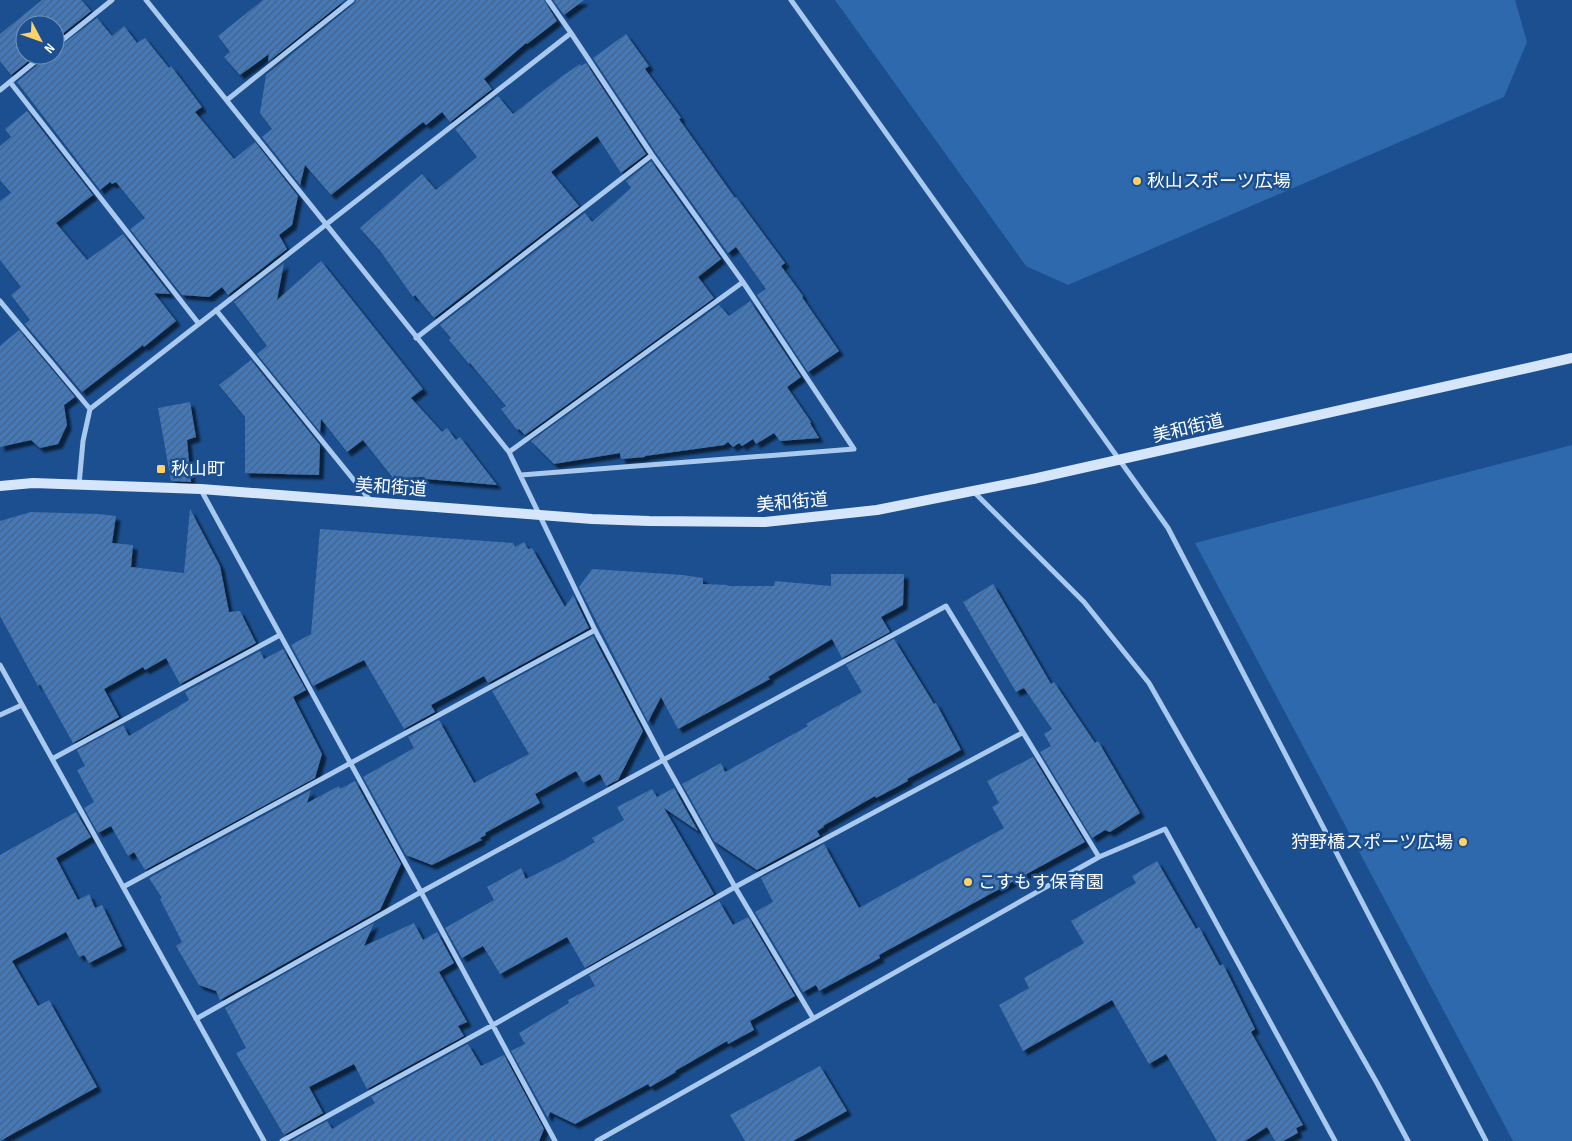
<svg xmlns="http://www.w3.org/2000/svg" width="1572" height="1141" viewBox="0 0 1572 1141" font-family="'Sofia Sans Condensed','Noto Sans JP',sans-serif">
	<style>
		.green { fill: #2e69ad }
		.building { fill: url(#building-hatch); filter: url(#shadow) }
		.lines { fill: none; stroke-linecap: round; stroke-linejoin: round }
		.street { stroke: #a9c9ee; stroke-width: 5 }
		.secondary { stroke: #d6e6fa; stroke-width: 10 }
		.secondary-bridge { stroke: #d6e6fa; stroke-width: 10 }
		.poi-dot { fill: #ffd166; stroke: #1b4f8f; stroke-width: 2 }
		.labels { text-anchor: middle; stroke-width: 5; stroke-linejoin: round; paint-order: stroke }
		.poi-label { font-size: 18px; fill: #fff; stroke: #1b4f8f; text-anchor: start }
		.street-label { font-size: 18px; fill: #fff; stroke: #1b4f8f }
	</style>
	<defs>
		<pattern id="building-hatch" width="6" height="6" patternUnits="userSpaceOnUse" patternTransform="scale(1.25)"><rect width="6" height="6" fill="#4478b7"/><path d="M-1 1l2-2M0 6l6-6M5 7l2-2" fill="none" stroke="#486282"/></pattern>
		<filter id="shadow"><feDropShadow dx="4.5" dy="4.5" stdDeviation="1" flood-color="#0009"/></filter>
	</defs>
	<rect width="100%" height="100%" fill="#1b4f8f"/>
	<!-- green -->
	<path class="green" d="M835,0H1515L1527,42L1504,97L1068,285L1026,266Z
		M1572,445V1141H1513L1195,543Z"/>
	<!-- building -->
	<path class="building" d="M42,0H81L91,11L55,40V25H25V55H36L11,75L0,61V34Z
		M263,0H345L268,62L269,54L240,75L224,57L230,52L218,36Z
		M356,0H544L557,21L527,44L526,43L484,79L492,89L450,122L442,112L426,125L423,122L331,195L305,165L300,185L262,137L272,129L260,113L266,75L355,3Z
		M553,0H584L564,15Z
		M97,18L112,36L124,26L137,43L145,38L169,68L171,66L202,107L195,112L234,159L255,142L298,196L292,225L279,235L287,249L228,295L222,287L209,297L182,295L130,229L145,218L116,182L112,184L110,182L100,190L17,82L46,58L47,55H55V50Z
		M626,34L649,66L645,69L681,118L679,119L735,198L736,197L785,263L781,266L803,296L802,297L839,351L808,372L757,295L766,289L736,247L728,253L656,153L593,58Z
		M586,63L646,154L621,173L597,136L551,172L579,206L434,318L415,295L413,297L381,252L360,228L422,174L436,190L477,157L455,129L498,96L513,114L561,77L580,64L581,66Z
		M27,111L93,195L56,223L87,260L123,234L170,294L154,293L176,321L144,347L143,345L82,392L25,324L30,320L11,295L21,287L0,260V201L11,193L0,180V146L11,137L5,129Z
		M651,161L721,259L698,277L714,298L525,435L519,429L517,430L501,409L506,406L470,363L469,364L449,340L451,338L440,325L585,213L592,222L631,188L626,181Z
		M321,261L423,389L411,398L442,432L447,428L456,440L460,437L497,485L426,479L424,477L393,478L363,440L347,452L321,419L320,432L257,354L267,346L234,302L284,263L277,300Z
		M750,301L801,377L787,387L811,422L810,423L819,438L780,441L774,433L756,444L753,439L742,446L739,443L733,447L728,442L724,445L645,456V457L621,459L620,453L554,464L531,441L719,305L729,316Z
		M19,330L75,397L64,405L67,425L58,444L40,448L31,440L0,447V346Z
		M251,360L320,445L319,475L245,473V417L219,385Z
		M190,402L196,437L187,440L191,482L171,481L158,408Z
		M190,509L220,566L229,612L240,611L256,643L180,684L166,658L145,670L143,667L104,689L119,717L73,743L40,684L38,686L0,616V521L31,512L98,514L116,516L112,543L133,545L131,567L184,573Z
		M320,529L513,543L515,547L524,542L528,549L532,548L565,607L573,595L589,628L488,683L484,676L457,691L431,705L435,712L404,729L364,660L313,686L291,645L311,634Z
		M592,569L683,575L703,578V584L728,585V586H774L775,581L831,586V574H904L903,605L881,617L890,632L842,658L832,639L768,677L770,679L678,729L661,697L648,722L579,587Z
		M993,584L1051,684L1054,682L1095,743L1098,741L1140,813L1110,832L1105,830L1092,838L1040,752L1051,746L1044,734L1052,729L1024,688L1016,692L963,602Z
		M593,636L643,731L618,780L606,786L600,774L583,783L576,771L535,794L540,803L485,833L486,835L480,838L482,840L432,865L406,855L363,777L414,748L408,737L439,720L474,783L529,754L492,691Z
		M894,639L934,704L936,703L961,750L907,779L908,781L876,798L875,796L823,826L824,827L817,831L820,836L757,870L714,841L682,784L721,763L725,772L808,726L806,724L862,692L846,665Z
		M283,649L306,690L293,697L322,754L315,778L145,870L134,852L128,856L111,826L98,833L84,808L94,802L77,770L85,766L77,750L123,725L129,736L189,700L185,692L260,651L264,659Z
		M1033,757L1085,842L879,955L880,958L819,991L816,985L803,992L755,912L773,902L761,878L824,844L859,908L1004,828L992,807L999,803L987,781Z
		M355,781L401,864L380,910L220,1000L216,991L199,985L176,946L182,942L160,899L162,898L149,878L311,790L307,803L339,786L340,789Z
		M674,788L698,831L664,808L714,894L585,968L567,937L500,974L483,946L462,958L445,928L494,900L487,887L521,868L526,879L560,862L595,842L592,838L624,820L617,807L652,789L657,797Z
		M76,812L91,837L56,858L78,900L89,894L95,908L102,905L122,946L89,963L84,955L79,957L66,932L12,961L38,1006L49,1000L97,1087L0,1141V855Z
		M1157,861L1196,929L1199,927L1220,966L1223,964L1255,1029L1251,1032L1303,1125L1296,1128L1298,1133L1283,1141H1275L1267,1127L1245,1141H1217L1166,1054L1149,1064L1112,1000L1023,1051L999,1005L1029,988L1024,978L1084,943L1071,921L1136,883L1132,876Z
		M719,901L733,925L748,917L795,996L750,1021L754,1030L728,1044L727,1041L675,1071L676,1072L650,1087L648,1084L575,1124L550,1112L548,1118L511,1051L525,1044L519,1033L569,1003L568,1000L595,986L589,975Z
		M374,923L364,946L414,923L423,940L437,932L454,963L439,972L467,1022L458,1026L464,1036L367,1089L354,1064L309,1087L323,1113L284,1135L236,1053L246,1048L225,1008Z
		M468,1044L481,1066L504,1055L544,1129L539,1141H291L327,1121L332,1129L375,1103L371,1097Z
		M820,1066L847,1111L793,1141H745L730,1115Z"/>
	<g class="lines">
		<!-- street -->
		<path class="street" d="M146,0L509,452L595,630L663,759L735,887L813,1018
			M791,0L1168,528L1486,1141
			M55,46L112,0
			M10,82L199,324
			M0,90L43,55
			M227,100L352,0
			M0,301L90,409
			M216,310L370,500
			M416,338L652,155
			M509,452L743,282
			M521,475L854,449L743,282L652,155L571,33
			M79,485L83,441L90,409L571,33L548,0
			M201,490L421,892L555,1141
			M973,491L1084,602L1149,683L1377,1083L1408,1141
			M0,665L264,1141
			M0,715L22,705
			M52,759L280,635
			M1099,857L1165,829L1335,1141
			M123,887L595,630
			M196,1019L421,892L946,606L1099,857L597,1141
			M282,1141L493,1025L735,887L1022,733"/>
		<!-- secondary -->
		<path class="secondary" d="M0,486L33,483L201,489L592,519L649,521L765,522L877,510L1033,479"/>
		<!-- secondary-bridge -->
		<path class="secondary-bridge" d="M1033,479L1572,358"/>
	</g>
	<!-- markers -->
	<g class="poi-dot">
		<circle cx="1137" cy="181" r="5"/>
		<rect x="156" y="464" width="10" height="10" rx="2.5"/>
		<circle cx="1463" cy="842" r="5"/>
		<circle cx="968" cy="882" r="5"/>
	</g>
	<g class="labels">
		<!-- poi labels -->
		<g class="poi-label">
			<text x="1147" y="187">秋山スポーツ広場</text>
			<text x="171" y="475">秋山町</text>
			<text x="1453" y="848" text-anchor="end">狩野橋スポーツ広場</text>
			<text x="978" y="888">こすもす保育園</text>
		</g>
		<!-- street labels -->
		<g class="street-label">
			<text transform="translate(1188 428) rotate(-13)" y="6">美和街道</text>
			<text transform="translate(391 487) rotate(4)" y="6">美和街道</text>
			<text transform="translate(792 502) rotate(-5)" y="6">美和街道</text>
		</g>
	</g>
	<!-- north arrow -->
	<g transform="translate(40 40) rotate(131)"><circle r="24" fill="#1b4f8f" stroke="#7695bc"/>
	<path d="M0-4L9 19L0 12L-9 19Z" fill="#ffd166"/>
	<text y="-8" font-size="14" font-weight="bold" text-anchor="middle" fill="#ffffff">N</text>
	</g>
</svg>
